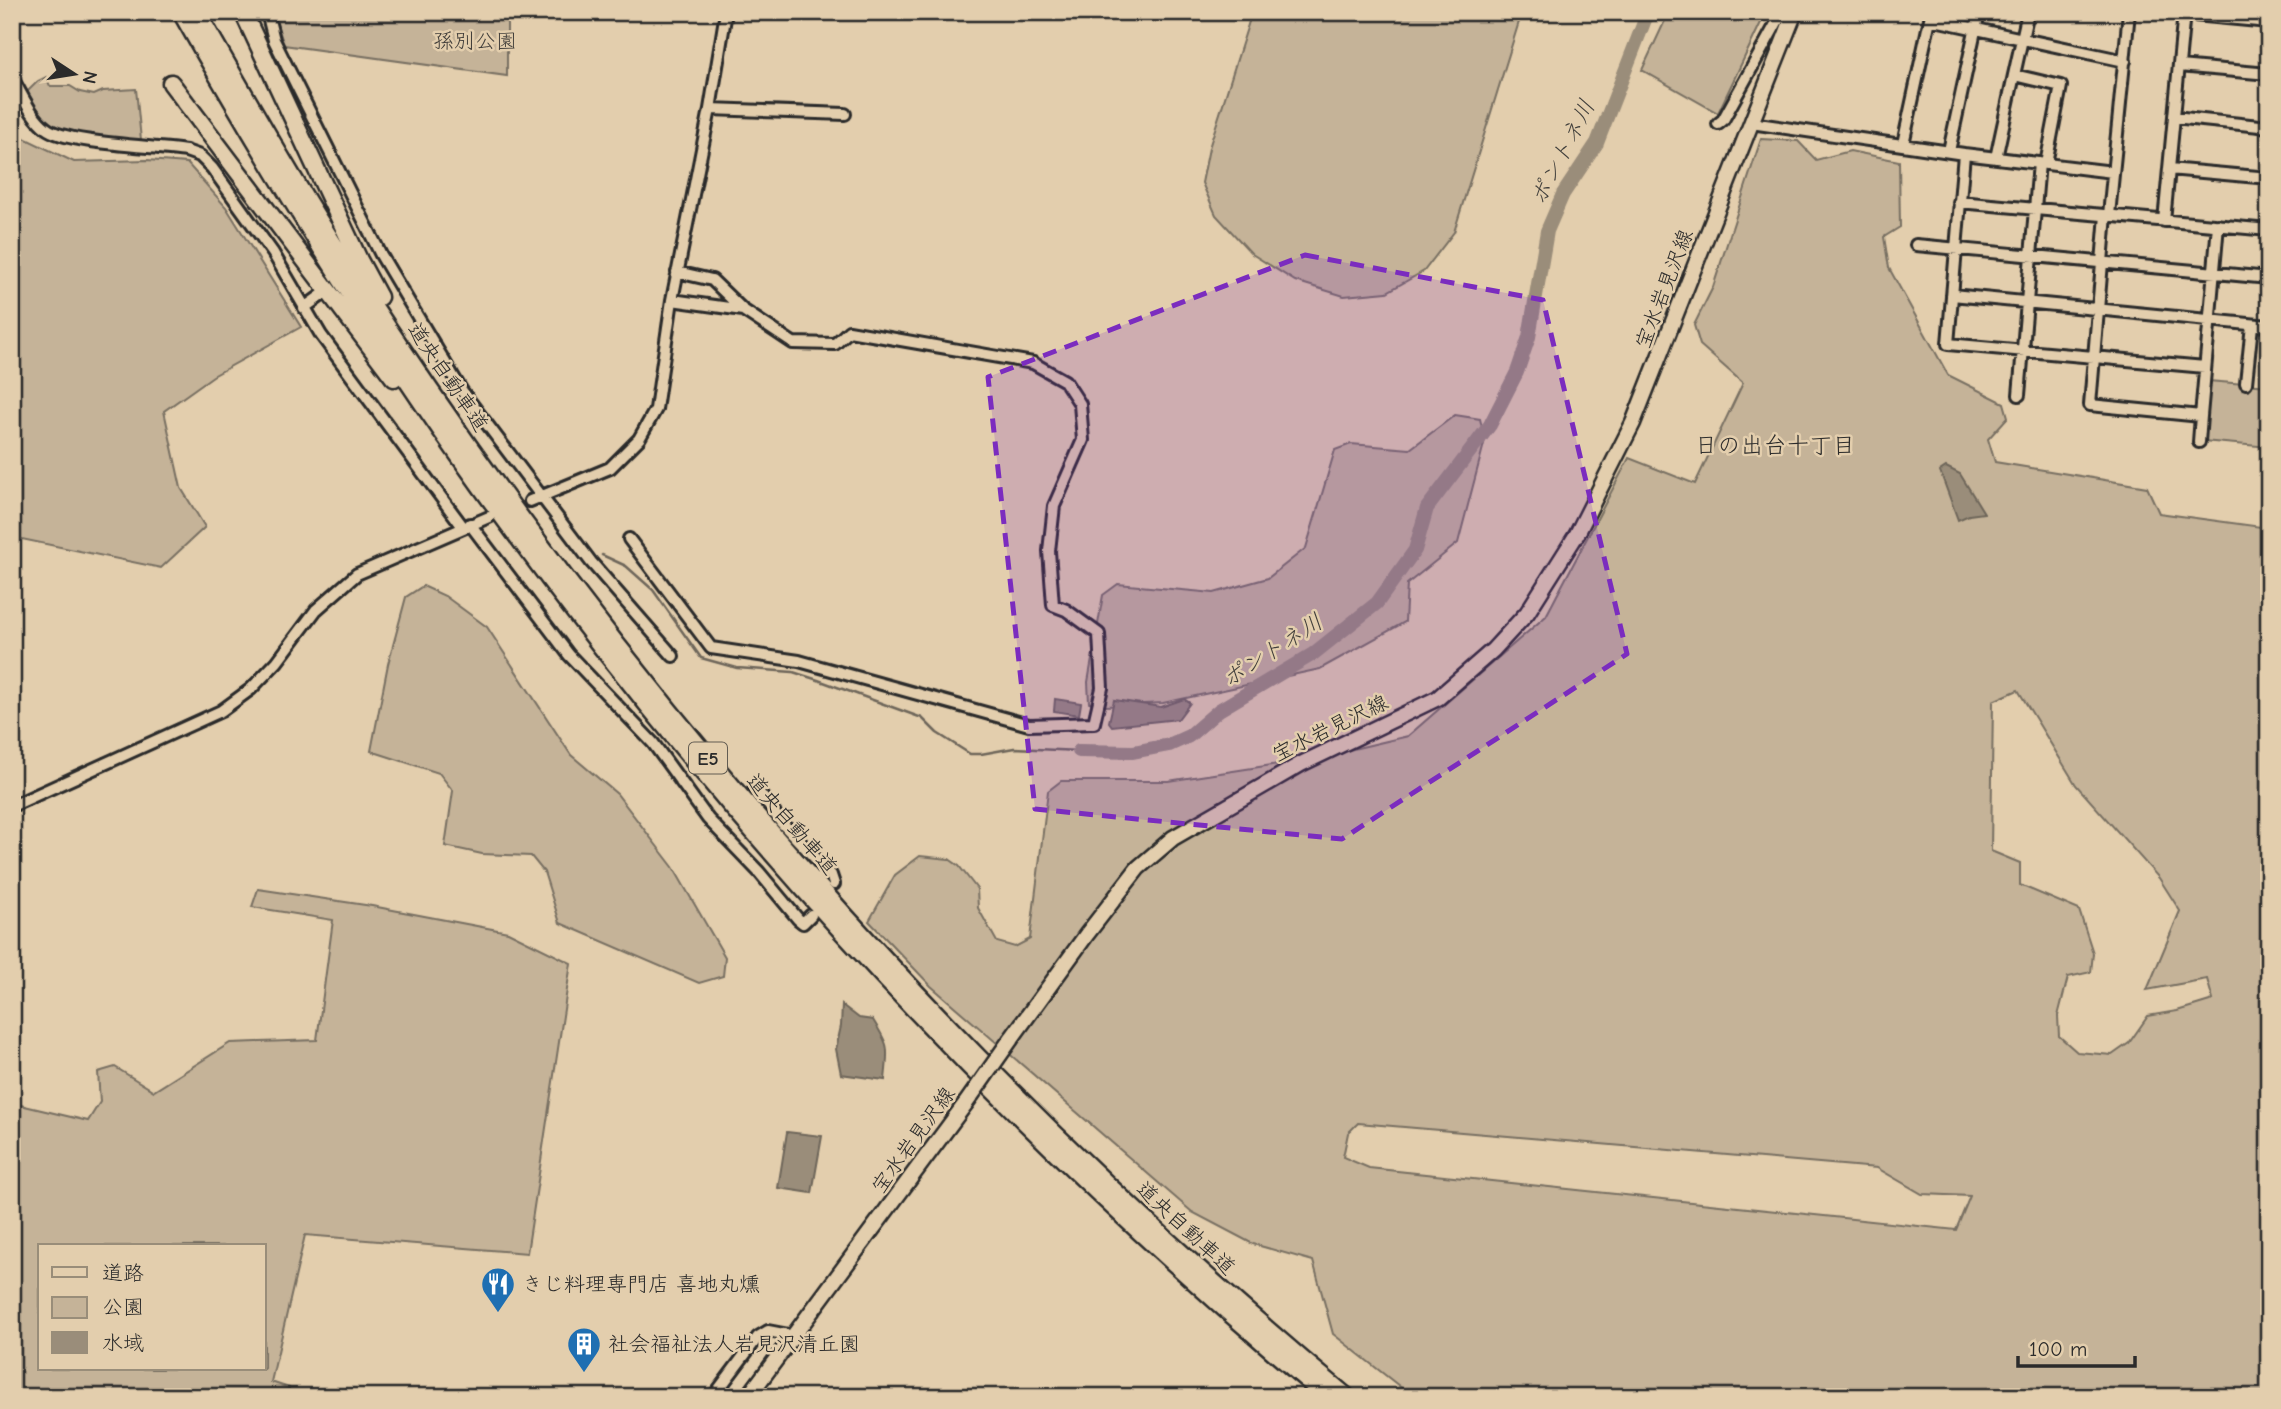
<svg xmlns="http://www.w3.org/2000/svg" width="2281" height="1409" viewBox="0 0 2281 1409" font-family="'Comic Neue','Klee One',sans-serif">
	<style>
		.green { fill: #c5b398; stroke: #786f62; stroke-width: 2; fill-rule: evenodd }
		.water { fill: #9a8d7a; stroke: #6e665a; stroke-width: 2 }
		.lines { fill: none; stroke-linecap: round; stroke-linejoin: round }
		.stream { stroke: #6e665a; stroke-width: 2.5 }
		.river { stroke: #9a8d7a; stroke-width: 14 }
		.minor-casing { stroke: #2b2b2b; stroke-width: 16 }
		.major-casing { stroke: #2b2b2b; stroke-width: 19 }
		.highway-casing { stroke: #2b2b2b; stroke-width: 21 }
		.minor { stroke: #e3cead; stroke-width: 10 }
		.major { stroke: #e3cead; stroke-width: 14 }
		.highway { stroke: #e3cead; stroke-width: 16 }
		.major-bridge-casing { stroke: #2b2b2b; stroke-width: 19; stroke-linecap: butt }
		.major-bridge { stroke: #e3cead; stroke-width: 14 }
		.marked { fill: #7b2cbf; fill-opacity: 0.2; stroke: #7b2cbf; stroke-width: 5; stroke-dasharray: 14 9; stroke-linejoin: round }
		.labels { text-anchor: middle; stroke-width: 5; stroke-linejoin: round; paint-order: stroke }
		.shield { fill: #e3cead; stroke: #625c52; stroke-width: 2 }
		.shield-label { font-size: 19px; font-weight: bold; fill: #2b2b2b }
		.park-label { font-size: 21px; fill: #423f3b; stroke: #e3cead }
		.street-label { font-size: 21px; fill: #2b2b2b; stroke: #e3cead }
		.poi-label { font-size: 21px; fill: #2b2b2b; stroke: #e3cead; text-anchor: start }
		.water-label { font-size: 23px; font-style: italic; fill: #413f3b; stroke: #e3cead }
		.neighbourhood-label { font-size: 23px; fill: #2b2b2b; stroke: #e3cead }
	</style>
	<rect width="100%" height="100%" fill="#e3cead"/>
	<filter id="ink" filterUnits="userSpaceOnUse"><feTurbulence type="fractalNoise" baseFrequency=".0143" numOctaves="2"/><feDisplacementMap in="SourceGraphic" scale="14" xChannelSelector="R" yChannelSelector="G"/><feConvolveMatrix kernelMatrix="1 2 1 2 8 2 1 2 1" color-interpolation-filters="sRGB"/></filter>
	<g filter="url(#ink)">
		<!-- green -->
		<path class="green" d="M273,12H507V76L284,45Z
			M1252,12H1522L1454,232L1424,271L1387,292L1344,296L1295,281L1252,254L1216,215L1202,183L1209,148Z
			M1669,12H1766L1718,113L1642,70Z
			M46,77L50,86H70L80,92L94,95L103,91L136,89L141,140C114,138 64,139 44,120C37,113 32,101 27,92L38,81Z
			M12,119L24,138L74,162L147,160L187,163L226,207L301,327L213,376L164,411L181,488L205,527L161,568L12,537Z
			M1761,139L1798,141L1816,160L1850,151L1899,161L1900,227L1884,237L1889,268L1948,375L2004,403L2008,417L1988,439L1995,462L2147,487L2159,513L2269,528V1397H1413L1333,1334L1313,1261L1253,1244L1192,1212L931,986L869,921L895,875L920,856L949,859L959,866L977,889L978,908L997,942L1015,947L1030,939L1048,791L1061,781H1168L1311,759L1408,736L1546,616L1629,458L1695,484L1743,383L1700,345L1694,325L1713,287ZM2018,690L2076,785L2159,878L2180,911L2147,990L2207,979L2213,1000L2177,1011L2148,1016L2129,1043L2112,1055L2077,1052L2059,1036L2058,1016L2068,977L2091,972L2093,953L2079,910L2020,885V863L1991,851L1993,701ZM1358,1123L1877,1168L1922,1194L1970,1196L1956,1230L1369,1168L1343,1157L1348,1133Z
			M2208,381L2269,386V447L2203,441Z
			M1455,415L1480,419L1485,440L1458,543L1407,584L1405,622L1320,669L1163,703L1106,706L1089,703L1088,682L1103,595L1118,584L1214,593L1268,578L1306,548L1335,450L1351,444L1410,449Z
			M423,586L445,596L487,627L571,755L617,794L673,867L725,957L723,976L699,983L560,923L544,872L531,856L482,854L445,846L453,791L439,773L371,751L388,664L406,597Z
			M258,889L372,906L508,932L571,963L527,1253L305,1235L271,1382L289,1388L288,1397H12V1103L88,1121L100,1102L98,1072L115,1067L154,1091L230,1043L317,1040L333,920L252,907ZM40,1246H264V1369H40Z"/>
		<!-- water -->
		<path class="water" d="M1946,467L1960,474L1984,513L1969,515L1958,520L1940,471Z
			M1055,699L1081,703L1079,715L1054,711Z
			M1184,699L1190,703L1178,719L1112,726L1109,722L1114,700L1161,707Z
			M842,1005L859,1018L873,1020C891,1049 888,1047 885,1080L841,1074L836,1049L841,1026Z
			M787,1132L822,1136L812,1193L778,1188Z"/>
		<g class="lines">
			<!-- stream -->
			<path class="stream" d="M602,555L626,566L653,590L701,658L737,668L793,672L818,680L922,718L937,733L970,754H981L1014,748L1079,751"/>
			<!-- river -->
			<path class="river" d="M1079,751L1133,752L1169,745L1189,736L1219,710L1313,654L1377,603L1415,550L1427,508L1490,425L1517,372L1529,337L1547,231L1563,194L1597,143L1648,12"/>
			<!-- minor casing -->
			<g class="minor-casing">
				<path id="minor" d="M267,12L274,40L381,255L462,391L591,562L673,656
					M1931,12L1930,19L2125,61
					M2028,12L2014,75L2061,86L2046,164
					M2184,14L2269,22
					M2179,66L2269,74
					M12,78C22,94 31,117 46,128C66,144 156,146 186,151L200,156L212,168L273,253L321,335L463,527
					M710,109L845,114
					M2174,117L2269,127
					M1751,123L1964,154L1948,344L2205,367
					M1718,124L1723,120L1782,13H1795
					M1903,144L1930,19
					M1949,151L1979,12
					M1964,154L2113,172
					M1996,158L2014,75
					M2169,169L2269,178
					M1959,202L2269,230
					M2106,215L2090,405L2201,416L2199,442
					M2109,215L2129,12
					M2164,221L2184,12
					M1916,245L2269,278
					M1952,295L2269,326
					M672,300L743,310L712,280L677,272
					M304,308L322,295
					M2246,383L2252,325
					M2019,395L2039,163
					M2201,416L2218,225
					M530,501L610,468L639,439L656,409L672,300L710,109L726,12
					M470,524L569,655L653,743L708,819L759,872L798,919L803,923L811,915
					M629,539L711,648L799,661L1029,725L1094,723L1102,688L1099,634L1066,610L1053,605L1049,551L1054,506L1083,440L1080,404L1065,381L1033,363L849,331L835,344L793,343L743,310
					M755,787L781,822L831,875L834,884
					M12,806L221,711L251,689L277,662L316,610L357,574L489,517
					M713,1397L758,1337L768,1331L794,1336"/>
			</g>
			<!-- major casing -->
			<g class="major-casing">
				<path id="major" d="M1011,1039L1087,934L1138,868L1173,838L1301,764L1438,698L1493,650L1527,613L1577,534L1633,423L1795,12
					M748,1397L966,1103"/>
			</g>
			<!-- highway casing -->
			<g class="highway-casing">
				<path id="highway" d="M181,12C274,176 372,336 482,488C725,825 1009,1130 1327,1397
					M197,12C247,99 296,186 350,270C623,693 960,1076 1347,1397
					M243,12L359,260L379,297
					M171,83L394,378"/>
			</g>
			<!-- minor -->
			<use href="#minor" class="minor"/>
			<!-- major -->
			<use href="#major" class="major"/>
			<!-- highway -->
			<use href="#highway" class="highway"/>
			<!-- major-bridge casing -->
			<g class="major-bridge-casing">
				<path id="major-bridge" d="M966,1103L1011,1039"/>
			</g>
			<!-- major-bridge -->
			<use href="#major-bridge" class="major-bridge"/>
		</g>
	</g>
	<!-- marked area -->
	<path class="marked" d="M1305,255L1543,300L1627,654L1342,839L1035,809L988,377Z"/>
	<!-- icons -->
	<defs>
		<g id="restaurant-pin" transform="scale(1.75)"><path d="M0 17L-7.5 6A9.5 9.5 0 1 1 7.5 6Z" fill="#1f6fb2" stroke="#e3cead"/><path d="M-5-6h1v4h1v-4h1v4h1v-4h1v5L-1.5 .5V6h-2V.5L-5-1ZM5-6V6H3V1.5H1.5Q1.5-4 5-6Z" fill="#fff"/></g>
		<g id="building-pin" transform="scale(1.75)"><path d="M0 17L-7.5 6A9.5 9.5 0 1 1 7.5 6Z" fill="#1f6fb2" stroke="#e3cead"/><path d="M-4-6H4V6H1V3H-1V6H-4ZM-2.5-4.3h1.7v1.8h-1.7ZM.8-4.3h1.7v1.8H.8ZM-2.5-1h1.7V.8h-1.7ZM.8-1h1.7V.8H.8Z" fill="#fff"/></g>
	</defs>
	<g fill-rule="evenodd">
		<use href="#restaurant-pin" x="498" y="1284"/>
		<use href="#building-pin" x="584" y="1344"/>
	</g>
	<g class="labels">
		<!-- shield labels -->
		<rect class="shield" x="689" y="742.5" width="38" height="31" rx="5"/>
		<g class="shield-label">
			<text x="708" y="765">E5</text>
		</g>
		<!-- park labels -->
		<g class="park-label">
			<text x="475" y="48">孫別公園</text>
		</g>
		<!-- street labels -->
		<g class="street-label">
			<text transform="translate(1664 289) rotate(-69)" y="7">宝水岩見沢線</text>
			<text transform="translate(448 377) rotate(56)" y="7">道央自動車道</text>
			<text transform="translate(1330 728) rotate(-26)" y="7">宝水岩見沢線</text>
			<text transform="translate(792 824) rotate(49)" y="7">道央自動車道</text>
			<text transform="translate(913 1140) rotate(-54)" y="7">宝水岩見沢線</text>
			<text transform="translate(1186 1228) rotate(43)" y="7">道央自動車道</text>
		</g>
		<!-- poi labels -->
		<g class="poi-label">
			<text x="522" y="1291">きじ料理専門店 喜地丸燻</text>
			<text x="608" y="1351">社会福祉法人岩見沢清丘園</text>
		</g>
		<!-- water labels -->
		<g class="water-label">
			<text transform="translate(1562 152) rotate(-63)" y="8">ポントネ川</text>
			<text transform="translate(1272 650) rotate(-33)" y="8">ポントネ川</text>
		</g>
		<!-- neighbourhood labels -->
		<g class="neighbourhood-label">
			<text x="1775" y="453">日の出台十丁目</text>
		</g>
	</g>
	<!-- margin -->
	<rect width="2281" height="1409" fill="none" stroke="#e3cead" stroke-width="42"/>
	<rect x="21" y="21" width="2239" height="1367" fill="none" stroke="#2b2b2b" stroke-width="2.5" filter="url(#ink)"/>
	<!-- legend -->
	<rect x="38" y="1244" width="228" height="126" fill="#e3cead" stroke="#998d79" stroke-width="2"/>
	<rect x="52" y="1267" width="35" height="10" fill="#e3cead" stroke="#998d79" stroke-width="2"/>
	<text x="102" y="1280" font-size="21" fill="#2b2b2b">道路</text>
	<rect x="52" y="1297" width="35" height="21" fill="#c5b398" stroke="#998d79" stroke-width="2"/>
	<text x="102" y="1314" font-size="21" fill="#2b2b2b">公園</text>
	<rect x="52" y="1332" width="35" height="21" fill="#9a8d7a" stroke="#998d79" stroke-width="2"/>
	<text x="102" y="1350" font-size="21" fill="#2b2b2b">水域</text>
	<!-- north arrow -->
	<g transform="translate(74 74) rotate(102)" stroke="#e3cead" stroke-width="5" paint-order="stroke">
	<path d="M0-5L12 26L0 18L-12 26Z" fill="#2b2b2b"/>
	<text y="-10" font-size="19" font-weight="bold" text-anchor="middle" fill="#2b2b2b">N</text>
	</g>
	<!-- scale -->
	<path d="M2018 1356v10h117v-10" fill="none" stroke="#2b2b2b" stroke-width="3.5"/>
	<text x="2029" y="1356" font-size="21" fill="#2b2b2b" stroke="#e3cead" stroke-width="5" paint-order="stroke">100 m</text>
</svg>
